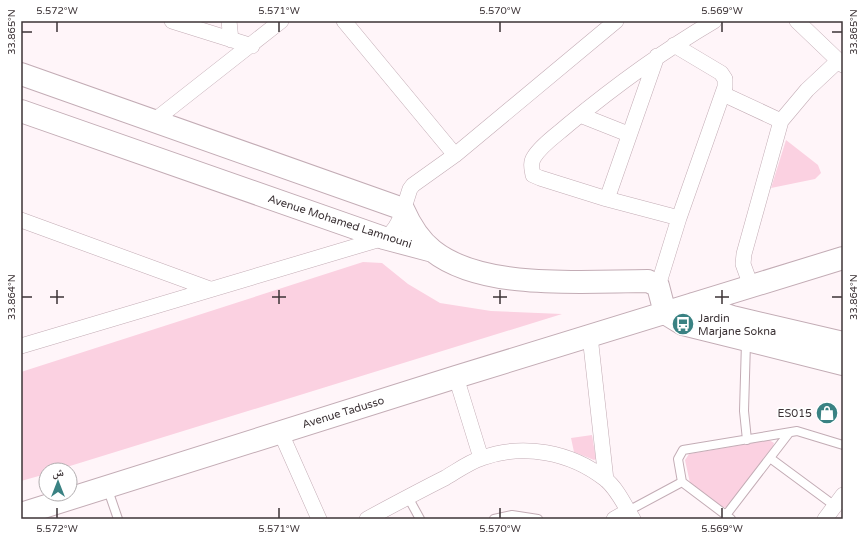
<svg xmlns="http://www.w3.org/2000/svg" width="864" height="540" viewBox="0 0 864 540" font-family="'Varela Round','Noto Naskh Arabic',sans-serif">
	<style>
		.green { fill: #fbd1e1 }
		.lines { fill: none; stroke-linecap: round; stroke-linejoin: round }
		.lane-casing { stroke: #c3acb5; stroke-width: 10 }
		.street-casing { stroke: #c3acb5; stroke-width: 16 }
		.secondary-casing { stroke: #c3acb5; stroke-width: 24 }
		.lane { stroke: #fff; stroke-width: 8 }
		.street { stroke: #fff; stroke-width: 15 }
		.secondary { stroke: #fff; stroke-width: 22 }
		.ticks { fill: none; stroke: #3c3336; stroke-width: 1.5 }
		.labels { text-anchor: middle; stroke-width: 3.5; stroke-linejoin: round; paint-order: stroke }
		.street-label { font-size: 11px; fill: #3c3336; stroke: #fff }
		.poi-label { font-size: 11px; fill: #3c3336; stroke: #fff; text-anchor: start }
		.neatline { fill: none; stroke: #3c3336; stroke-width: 1.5 }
		.ticks-label { font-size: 10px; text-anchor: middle; fill: #3c3336 }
	</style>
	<rect width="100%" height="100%" fill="#fff5f9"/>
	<!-- green -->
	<path class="green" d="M786,140L818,165L821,173L815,179L771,188Z
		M363,262L382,263L408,284L440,303L491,311L562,314L57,470H46V474L21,481V372Z
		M592,435L596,459L594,460L574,452L571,438Z
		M769,440L774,443L773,446L727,507L720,508L690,483L685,460L689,454Z"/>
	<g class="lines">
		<!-- lane casing -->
		<g class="lane-casing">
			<path id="lane" d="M746,342L744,411L747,440
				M770,458L835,506
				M107,487L118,519
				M408,497L420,519
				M628,511L682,482
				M726,515L789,433
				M494,519L512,515L538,519
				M731,519L682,482L678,459L683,450L797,431L843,445"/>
		</g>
		<!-- street casing -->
		<g class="street-casing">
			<path id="street" d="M172,21L252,46
				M229,21L231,40
				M344,21L455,155
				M797,21L843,65
				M723,94L781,121
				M580,115L628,134
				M155,120L281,21
				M607,199L657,56
				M679,218L607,199L540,178L533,175C532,169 530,163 534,157C542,144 558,134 569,124C615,86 663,51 714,21
				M21,220L210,289
				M658,286L679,218L725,87V79L721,73L674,45
				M751,286L743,264L744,254L781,121L807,90L839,60
				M590,336L606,480
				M21,346L384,238C400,230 404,206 410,189L413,185L455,155L616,21
				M456,377L481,458
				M280,431L319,519
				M367,519C393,505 419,491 445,478C457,471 469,462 482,458C523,443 571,452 605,479C617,488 625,506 633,519
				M614,519L628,511
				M825,519L843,495"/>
		</g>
		<!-- secondary casing -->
		<g class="secondary-casing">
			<path id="secondary" d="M21,74L403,209C410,225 419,240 433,251C484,291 587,281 648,281L658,286L665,313L683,324L843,364
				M21,111L384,238L433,251
				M693,304L732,317L843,343
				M21,514L456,377L843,258"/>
		</g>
		<!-- lane -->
		<use href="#lane" class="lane"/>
		<!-- street -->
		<use href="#street" class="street"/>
		<!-- secondary -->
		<use href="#secondary" class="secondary"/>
	</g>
	<!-- ticks -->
	<path class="ticks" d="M57,22V32M279,22V32M500,22V32M722,22V32M22,32H32M832,32H842M57,290V304M279,290V304M500,290V304M722,290V304M22,297H32M50,297H64M272,297H286M493,297H507M715,297H729M832,297H842M57,508V518M279,508V518M500,508V518M722,508V518"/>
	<!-- icons -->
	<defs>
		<g id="bus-disc" transform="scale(1.15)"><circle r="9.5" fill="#3a8283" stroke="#fff"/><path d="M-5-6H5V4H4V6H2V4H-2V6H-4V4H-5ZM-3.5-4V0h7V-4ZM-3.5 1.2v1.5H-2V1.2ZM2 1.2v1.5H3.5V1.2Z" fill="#fff"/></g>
		<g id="shop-disc" transform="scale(1.15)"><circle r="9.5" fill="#3a8283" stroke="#fff"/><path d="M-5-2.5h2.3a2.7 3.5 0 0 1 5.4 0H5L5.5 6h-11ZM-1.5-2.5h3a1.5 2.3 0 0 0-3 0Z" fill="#fff"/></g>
	</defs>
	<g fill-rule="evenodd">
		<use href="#bus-disc" x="683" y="324"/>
		<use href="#shop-disc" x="827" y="413"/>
	</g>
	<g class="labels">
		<!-- street labels -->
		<g class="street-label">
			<text transform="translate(340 221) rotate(18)" y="4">Avenue Mohamed Lamnouni</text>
			<text transform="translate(343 412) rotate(-17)" y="4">Avenue Tadusso</text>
		</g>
		<!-- poi labels -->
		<g class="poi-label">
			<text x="698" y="322">Jardin<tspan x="698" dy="13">Marjane Sokna</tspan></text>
			<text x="812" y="417" text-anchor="end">ES015</text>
		</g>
	</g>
	<!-- border -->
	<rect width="864" height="540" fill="none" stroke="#ffffff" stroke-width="44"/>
	<!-- north arrow -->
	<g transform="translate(58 482)"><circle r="19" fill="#ffffff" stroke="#b1adaf"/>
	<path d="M0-3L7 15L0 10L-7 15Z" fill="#3a8283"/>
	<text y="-6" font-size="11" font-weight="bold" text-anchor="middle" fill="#3c3336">ش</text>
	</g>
	<rect x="22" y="22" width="820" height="496" class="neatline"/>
	<g class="ticks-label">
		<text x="57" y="14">5.572°W</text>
		<text x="279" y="14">5.571°W</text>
		<text x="500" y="14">5.570°W</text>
		<text x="722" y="14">5.569°W</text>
		<text transform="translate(11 32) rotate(-90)" y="4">33.865°N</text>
		<text transform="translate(853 32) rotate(-90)" y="4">33.865°N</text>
		<text transform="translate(11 297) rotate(-90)" y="4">33.864°N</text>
		<text transform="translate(853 297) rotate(-90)" y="4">33.864°N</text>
		<text x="57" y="532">5.572°W</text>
		<text x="279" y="532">5.571°W</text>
		<text x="500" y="532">5.570°W</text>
		<text x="722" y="532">5.569°W</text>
	</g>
</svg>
